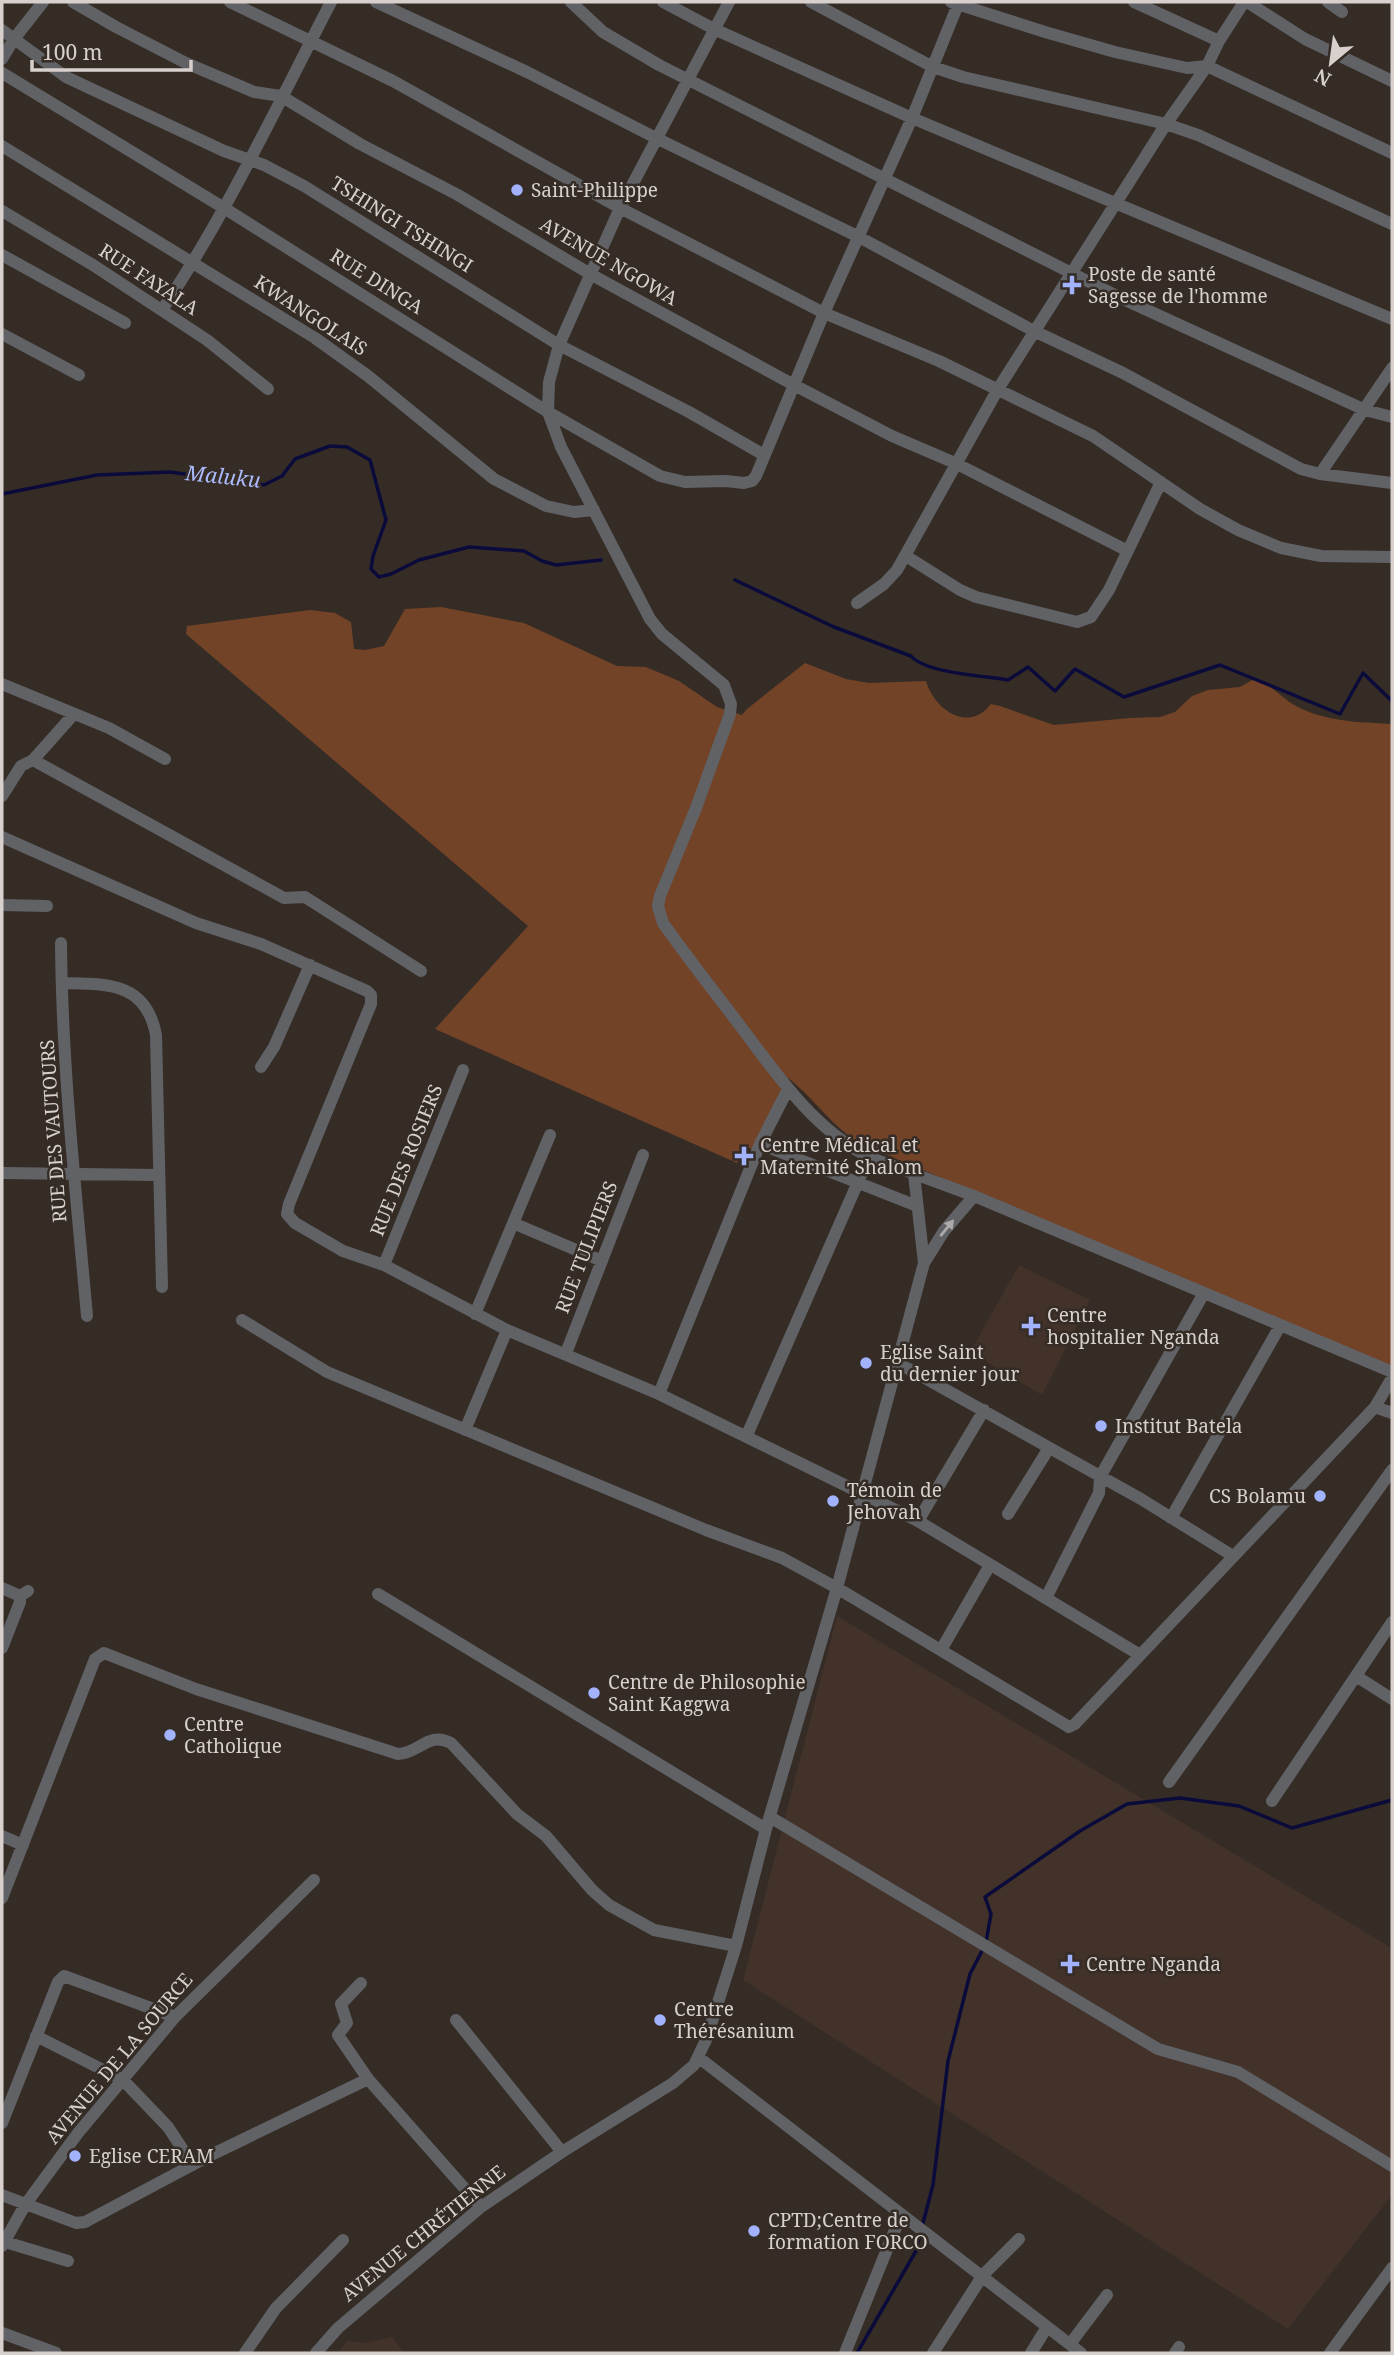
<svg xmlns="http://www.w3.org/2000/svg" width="1394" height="2355" viewBox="0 0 1394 2355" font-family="'Noto Serif',serif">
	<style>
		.built { fill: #423229 }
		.green { fill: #734327 }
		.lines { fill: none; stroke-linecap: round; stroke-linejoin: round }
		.stream { stroke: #0b0b3b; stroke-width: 3.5 }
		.minor { stroke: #606266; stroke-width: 12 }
		.oneway { fill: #adaaa9 }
		.poi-dot { fill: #a2b2fd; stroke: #352c26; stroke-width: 2.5 }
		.labels { text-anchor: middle; stroke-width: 5; stroke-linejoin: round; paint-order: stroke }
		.poi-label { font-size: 19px; fill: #d7d0cd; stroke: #352c26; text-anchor: start }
		.street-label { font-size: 19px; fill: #d7d0cd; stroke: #352c26 }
		.water-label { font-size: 21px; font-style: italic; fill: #abbafc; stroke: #352c26 }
	</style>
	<rect width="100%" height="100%" fill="#352c26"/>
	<!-- built -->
	<path class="built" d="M1019,1265L1090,1300L1042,1395L970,1352Z
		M837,1616L1392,1948V2195L1288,2329L743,1980Z
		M392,2337L405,2353H337L347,2341L364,2343Z"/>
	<!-- green -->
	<path class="green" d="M441,607L524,623L617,666L646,667L679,681L717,707L742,715L747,709L805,663L846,679L869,683L926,681C934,709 968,734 991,704L1000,706L1054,725L1130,718L1160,717L1175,712L1192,696L1208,690L1240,687L1254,679C1272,684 1280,697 1296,706C1326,722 1359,722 1392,724V1367L861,1144C832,1127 814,1098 788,1078L754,1150L745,1146L737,1163L435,1029L528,926L186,634L187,626L310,610L335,613L351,622L354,649L365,650L384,646L405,609Z"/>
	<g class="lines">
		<!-- stream -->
		<path class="stream" d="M2,494L97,475L170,472L264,485L282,476L295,459L330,446L347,447L370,460L386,520L373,556L371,569L379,577L391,574L419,560L469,547L524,551L542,561L556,565L601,560
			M735,580L834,627L911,656C925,673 985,676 1008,680L1028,667L1055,691L1075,669L1124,697L1220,665L1340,714L1363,673L1392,701
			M986,1942L991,1914L985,1897L1080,1831L1127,1804L1180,1798L1239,1806L1292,1828L1392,1800
			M922,2227L933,2185L948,2061L970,1974L983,1949
			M857,2353L916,2251L920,2235"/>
		<!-- minor -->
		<path class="minor" d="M73,2L116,27L186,63L254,92L281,96L360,144L458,195L592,275L794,385L892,436L955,463L1128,551
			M230,2L393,81L620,208L824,313L939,361L1093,436L1200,509L1238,530L1281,548L1321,556L1392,557
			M376,2L527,72L656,138L859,237L1034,331L1123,373L1301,469L1320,474L1392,483
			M571,2L603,32L659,65L1123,299L1365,410L1392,417
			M663,2L714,29L912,118L1392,319
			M729,2L620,208L559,345L549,382L548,412L561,447L650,619L662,634L724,685L731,704L730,714L696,808L660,896L658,906L663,923C687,957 713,990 738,1023C776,1073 812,1128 869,1157L974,1196L1392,1372
			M811,2L933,67L963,77L1166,124L1198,135L1392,224
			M951,2L1045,32L1115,52L1187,68L1207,66L1392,153
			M1134,2L1219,41L1244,2
			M1247,2L1305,39L1392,81
			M1328,2L1342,12
			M2,30L66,77L224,151L264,165L304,186L559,345L689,412L764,455
			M2,59L14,39L43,2
			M2,73L224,208L548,412L660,476L685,482L726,481L744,483L752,481L756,476L824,313L912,118L959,2
			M2,146L315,338L368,376L494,479L546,506L574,512L594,510
			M2,211L93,265L207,340L268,389
			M2,255L125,323
			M162,310C227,213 277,106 331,2
			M2,334L79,375
			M1320,474L1392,368
			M906,556L960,590L976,597L1077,622L1091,617L1109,590L1161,482
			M857,603L884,584L897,570L998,389L1166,124L1207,66L1219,41
			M2,684L109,728L165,759
			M33,760L284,898L305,897L421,971
			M2,796L21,766L33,760L73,715
			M2,837L196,923L261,944L367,991L371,995V1004L289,1204L287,1214L295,1223L343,1251L384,1265L507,1330L659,1394L918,1521L1140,1655
			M2,905L47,906
			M61,943C62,1068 76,1192 87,1316
			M62,983C106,984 146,981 156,1035L162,1287
			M261,1067L274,1047L310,965
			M760,1144L917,1206
			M2,1173L158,1175
			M914,1174L924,1263
			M513,1223L602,1261
			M384,1265L463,1070
			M475,1314L550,1135
			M242,1320L327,1372L706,1530L782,1558L837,1588L1069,1727L1075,1724L1375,1407L1392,1378
			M566,1353L643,1155
			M898,1363L1141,1499L1233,1556
			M659,1394L760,1144L788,1089
			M1375,1407L1392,1413
			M465,1430L507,1330
			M747,1435L869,1157
			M1008,1514L1049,1448
			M1171,1518L1280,1326
			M918,1521L984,1410
			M2,1588L20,1596
			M378,1594L766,1829
			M1046,1598L1099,1493L1100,1477L1204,1293
			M2,1648L20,1602V1596L28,1591
			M941,1650L990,1565
			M1356,1676L1392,1699
			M1169,1782L1392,1470
			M1272,1801L1392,1622
			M770,1817L1158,2049L1238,2072L1392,2166
			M2,1836L23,1845
			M2,1898L95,1659L104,1653L196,1689L398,1754C420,1753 428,1731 451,1743L517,1814L546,1836L592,1890L609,1905L654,1930L736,1946
			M361,1983L341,2004L347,2023L338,2035L368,2079
			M456,2020L562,2152
			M36,2036L123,2080L168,2127L193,2165
			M698,2057L1081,2353
			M2,2123L58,1982L64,1976L175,2017
			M2,2195L76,2223L85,2222L211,2155L368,2079L481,2207
			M2,2241L68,2261
			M2,2246L25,2205L78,2133L175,2017L314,1880
			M2,2333L56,2353
			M1070,2344L1107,2295
			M245,2353L276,2308L343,2240
			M316,2353L338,2328L481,2207L562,2152L673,2083L694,2065L706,2040L736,1946L766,1829L837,1588L924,1263L944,1231L974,1196
			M845,2353L901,2215
			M933,2353L983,2275L1019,2239
			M1031,2353L1047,2327
			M1175,2353L1179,2347
			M1330,2353L1392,2268"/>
	</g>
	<!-- one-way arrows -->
	<defs><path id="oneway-solid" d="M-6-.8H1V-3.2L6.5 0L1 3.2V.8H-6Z" transform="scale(1.75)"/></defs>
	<use class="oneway" href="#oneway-solid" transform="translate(947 1228) rotate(-51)"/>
	<!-- markers -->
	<g class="poi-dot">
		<circle cx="517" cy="190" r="7"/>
		<path d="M1068.5 274.5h7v7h7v7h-7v7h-7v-7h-7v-7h7z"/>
		<path d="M740.5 1145.5h7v7h7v7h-7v7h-7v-7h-7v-7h7z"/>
		<path d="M1027.5 1315.5h7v7h7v7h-7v7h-7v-7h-7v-7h7z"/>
		<circle cx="866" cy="1363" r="7"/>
		<circle cx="1101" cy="1426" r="7"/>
		<circle cx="1320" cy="1496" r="7"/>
		<circle cx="833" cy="1501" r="7"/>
		<circle cx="594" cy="1693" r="7"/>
		<circle cx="170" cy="1735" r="7"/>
		<path d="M1066.5 1953.5h7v7h7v7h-7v7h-7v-7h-7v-7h7z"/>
		<circle cx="660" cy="2020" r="7"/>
		<circle cx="75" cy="2156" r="7"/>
		<circle cx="754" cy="2231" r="7"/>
	</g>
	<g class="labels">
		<!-- poi labels -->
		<g class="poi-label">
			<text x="531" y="197">Saint-Philippe</text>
			<text x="1088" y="281">Poste de santé<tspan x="1088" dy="22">Sagesse de l'homme</tspan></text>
			<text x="760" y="1152">Centre Médical et<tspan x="760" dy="22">Maternité Shalom</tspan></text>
			<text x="1047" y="1322">Centre<tspan x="1047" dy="22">hospitalier Nganda</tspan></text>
			<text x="880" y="1359">Eglise Saint<tspan x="880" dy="22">du dernier jour</tspan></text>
			<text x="1115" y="1433">Institut Batela</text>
			<text x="847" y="1497">Témoin de<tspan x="847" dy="22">Jehovah</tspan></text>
			<text x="1306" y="1503" text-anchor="end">CS Bolamu</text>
			<text x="608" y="1689">Centre de Philosophie<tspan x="608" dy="22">Saint Kaggwa</tspan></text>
			<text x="184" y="1731">Centre<tspan x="184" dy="22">Catholique</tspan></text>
			<text x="1086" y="1971">Centre Nganda</text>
			<text x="674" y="2016">Centre<tspan x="674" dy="22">Thérésanium</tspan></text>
			<text x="89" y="2163">Eglise CERAM</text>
			<text x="768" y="2227">CPTD;Centre de<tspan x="768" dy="22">formation FORCO</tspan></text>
		</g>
		<!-- street labels -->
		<g class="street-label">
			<text transform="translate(402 224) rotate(32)" y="7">TSHINGI TSHINGI</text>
			<text transform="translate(609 261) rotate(30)" y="7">AVENUE NGOWA</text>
			<text transform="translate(149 279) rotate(33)" y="7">RUE FAYALA</text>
			<text transform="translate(377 281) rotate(32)" y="7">RUE DINGA</text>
			<text transform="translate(311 315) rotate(33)" y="7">KWANGOLAIS</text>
			<text transform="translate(53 1131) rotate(-94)" y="7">RUE DES VAUTOURS</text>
			<text transform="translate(406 1160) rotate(-68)" y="7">RUE DES ROSIERS</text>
			<text transform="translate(586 1247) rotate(-69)" y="7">RUE TULIPIERS</text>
			<text transform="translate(119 2058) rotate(-50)" y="7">AVENUE DE LA SOURCE</text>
			<text transform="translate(423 2233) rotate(-39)" y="7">AVENUE CHRÉTIENNE</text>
		</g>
		<!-- water labels -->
		<g class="water-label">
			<text transform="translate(223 477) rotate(6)" y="7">Maluku</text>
		</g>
	</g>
	<!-- border -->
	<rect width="1394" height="2355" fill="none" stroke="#d7d0cd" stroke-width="7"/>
	<!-- north arrow -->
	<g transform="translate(1331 63) rotate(209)" stroke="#352c26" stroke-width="5" paint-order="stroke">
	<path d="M0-5L12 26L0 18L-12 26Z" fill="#d7d0cd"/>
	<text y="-10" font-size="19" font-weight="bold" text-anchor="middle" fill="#d7d0cd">N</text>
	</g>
	<!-- scale -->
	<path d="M32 60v10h159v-10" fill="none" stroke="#d7d0cd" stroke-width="3.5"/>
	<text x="42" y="60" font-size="21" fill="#d7d0cd" stroke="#352c26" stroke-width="5" paint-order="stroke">100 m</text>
</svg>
